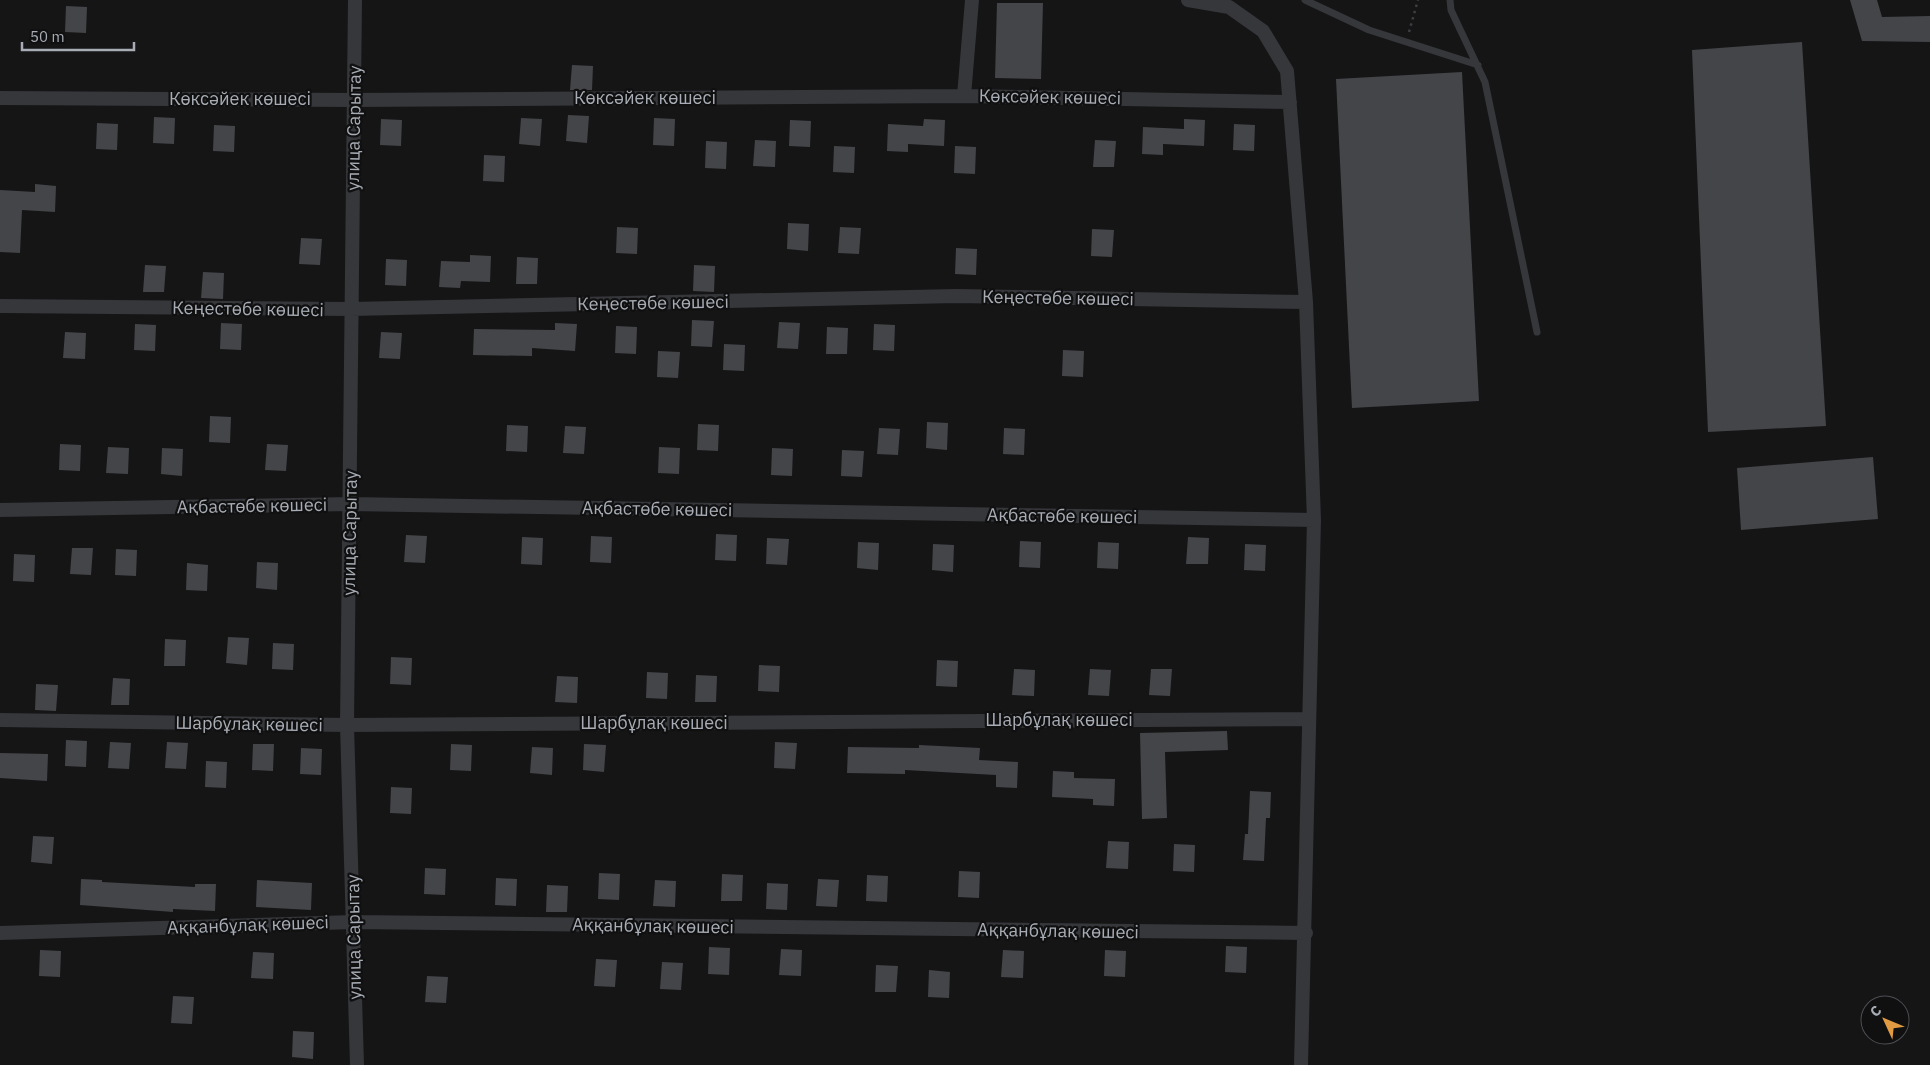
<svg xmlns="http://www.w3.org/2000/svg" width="1930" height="1065" viewBox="0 0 1930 1065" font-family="'IBM Plex Sans',sans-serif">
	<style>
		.building { fill: #444549 }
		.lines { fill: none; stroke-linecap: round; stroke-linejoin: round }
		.path { stroke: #3c3e42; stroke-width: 2.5; stroke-dasharray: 2.5 4; stroke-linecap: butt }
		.service { stroke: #36373b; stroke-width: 7 }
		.minor { stroke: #36373b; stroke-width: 14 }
		.labels { text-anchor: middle; stroke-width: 4.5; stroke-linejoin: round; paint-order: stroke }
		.street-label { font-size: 18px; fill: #a8adb5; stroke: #101011 }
	</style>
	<rect width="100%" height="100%" fill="#151516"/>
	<!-- building -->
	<path class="building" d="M1850,0H1877L1882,17L1930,16V42L1862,41Z
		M997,3H1043L1041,79L995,78Z
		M66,6L87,7L86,33L65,32Z
		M1802,42L1826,426L1708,432L1692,50Z
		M572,65L593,66L592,90H570Z
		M1462,72L1479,401L1352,408L1336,79Z
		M568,115L589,116L587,143L566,141Z
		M154,117L175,118L174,144L153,143Z
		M521,118L542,119L540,146L519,144Z
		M654,118L675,119L674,146L653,145Z
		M381,119L402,120L401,146L380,145Z
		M924,119L945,120L944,146L908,144V152L887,151L888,124L923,126Z
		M1184,119L1205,120L1204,146L1163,144V155L1142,154L1143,127L1184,129Z
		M790,120L811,121L810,147L789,146Z
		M97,123L118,124L117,150L96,149Z
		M1234,124L1255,125L1254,151L1233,150Z
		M214,125L235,126L234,152L213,151Z
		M755,140L776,141L775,167L753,166Z
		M1095,140L1116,141L1114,167H1093Z
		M706,141L727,142L726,169L705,168Z
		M834,146L855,147L854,173L833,172Z
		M955,146L976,147L975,174L954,173Z
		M484,155L505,156L504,182L483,181Z
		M35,184L56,186L55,212L22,210L20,253L0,252V190L35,192Z
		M788,223L809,224L808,251L787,249Z
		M617,227L638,228L637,254L616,253Z
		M840,227L861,228L859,254L838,253Z
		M1092,229L1114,230L1112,257L1091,256Z
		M301,238L322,239L320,265L299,264Z
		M956,248L977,249L976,275L955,274Z
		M470,255L491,256L490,282L461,281L460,288L439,287L441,261L470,262Z
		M517,257L538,258L537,284H516Z
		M386,259L407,260L406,286L385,285Z
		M145,265L166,266L164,292H143Z
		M694,265L715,266L714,292L693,291Z
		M203,272L224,273L223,299L201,298Z
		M692,320L714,321L712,347L691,346Z
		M779,322L800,323L798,349L777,348Z
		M221,323L242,324L241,350L220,349Z
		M555,323L577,324L575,351L532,348V356L473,355L474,329L555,330Z
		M135,324L156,325L155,351L134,350Z
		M874,324L895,325L894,351L873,350Z
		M616,326L637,327L636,354L615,353Z
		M827,327L848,328L847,354H826Z
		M65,332L86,333L85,359L63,358Z
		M381,332L402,333L400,359L379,358Z
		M724,344L745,345L744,371L723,370Z
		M1063,350L1084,351L1083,377L1062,376Z
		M658,351L680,352L678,378L657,377Z
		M210,416L231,417L230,443L209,442Z
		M927,422L948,423L947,450L926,448Z
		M698,424L719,425L718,451L697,450Z
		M507,425L528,426L527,452L506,451Z
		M565,426L586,427L584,454L563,453Z
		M879,428L900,429L898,455L877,454Z
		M1004,428L1025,429L1024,455L1003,454Z
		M60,444L81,445L80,471L59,470Z
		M267,444L288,445L286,471L265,470Z
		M108,447L129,448L128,474L106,473Z
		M659,447L680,448L679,474L658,473Z
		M162,448L183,449L182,476L161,474Z
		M772,448L793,449L792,476L771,475Z
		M842,450L864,451L862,477L841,476Z
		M1873,457L1878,519L1741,530L1737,468Z
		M716,534L737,535L736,561L715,560Z
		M406,535L427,536L425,563L404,562Z
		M591,536L612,537L611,563L590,562Z
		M522,537L543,538L542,565L521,564Z
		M1188,537L1209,538L1208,564H1186Z
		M767,538L789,539L787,565L766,564Z
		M1020,541L1041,542L1040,568L1019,567Z
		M858,542L879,543L878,570L857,568Z
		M1098,542L1119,543L1118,569L1097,568Z
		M933,544L954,545L953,572L932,570Z
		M1245,544L1266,545L1265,571L1244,570Z
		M72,548H93L91,575L70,574Z
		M116,549L137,550L136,576L115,575Z
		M14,554L35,555L34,582L13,581Z
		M257,562L278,563L277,590L256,588Z
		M187,563L208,565L207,591L186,590Z
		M228,637L249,638L247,665L226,663Z
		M165,639L186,640L185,666H164Z
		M273,643L294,644L293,670L272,669Z
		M391,657L412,658L411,685L390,684Z
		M937,660L958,661L957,687L936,686Z
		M759,665L780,666L779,692L758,691Z
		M1014,669L1035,670L1034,696L1012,695Z
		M1090,669L1111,670L1109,696L1088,695Z
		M1151,669H1172L1170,696L1149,695Z
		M647,672L668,673L667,699L646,698Z
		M696,675L717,676L716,702H695Z
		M557,676L578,677L577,703L555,702Z
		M113,678L130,679L129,705H111Z
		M36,684L58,685L56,711L35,710Z
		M1227,731L1228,750L1165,752L1167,818L1142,819L1140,733Z
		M66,740L87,741L86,767L65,766Z
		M110,742L131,743L129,769L108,768Z
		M167,742L188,743L186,769L165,768Z
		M775,742L797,743L795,769L774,768Z
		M253,744H274L273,771L252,770Z
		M451,744L472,745L471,771L450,770Z
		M584,744L606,745L604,772L583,770Z
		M919,745L980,748L979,760L1018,762L1017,788L996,787V775L905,770V774L847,773L848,747L919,748Z
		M532,747L553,748L552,775L530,773Z
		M301,748L322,749L321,775L300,774Z
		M0,753L48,754L47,781L0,778Z
		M206,761L227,762L226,788L205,787Z
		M1053,771L1074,772V778L1115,779L1114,806L1093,805V799L1052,797Z
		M391,787L412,788L411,814L390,813Z
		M1250,791L1271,792L1270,818H1266L1264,861L1243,860L1245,834H1248Z
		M33,836L54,837L52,864L31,862Z
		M1108,841L1129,842L1128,869L1106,868Z
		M1174,844L1195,845L1194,872L1173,871Z
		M425,868L446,869L445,895L424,894Z
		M959,871L980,872L979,898L958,897Z
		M599,873L620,874L619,900L598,899Z
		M722,874L743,875L742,901H721Z
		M867,875L888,876L887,902L866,901Z
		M496,878L517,879L516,906L495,905Z
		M81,879L102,880V882L195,887V884H216L215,911L173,909V912L80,905Z
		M818,879L839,880L837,907L816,906Z
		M257,880L312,883L311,910L256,907Z
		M655,880L676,881L675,907L653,906Z
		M767,883L788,884L787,910L766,909Z
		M547,885L568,886L567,912H546Z
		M1226,946L1247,947L1246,973L1225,972Z
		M709,947L730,948L729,975L708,974Z
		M781,949L802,950L801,976L779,975Z
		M40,950L61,951L60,977L39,976Z
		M1003,950L1024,951L1023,978L1001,977Z
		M1105,950L1126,951L1125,977L1104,976Z
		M253,952L274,953L273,979L251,978Z
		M596,959L617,960L615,987L594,986Z
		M662,962L683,963L681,990L660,989Z
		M876,965L898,966L896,992H875Z
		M929,970L950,972L949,998L928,997Z
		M427,976L448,977L446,1003L425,1002Z
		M173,996L194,997L192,1024L171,1023Z
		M293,1031L314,1032L313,1059L292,1057Z"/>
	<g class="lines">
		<!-- path -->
		<path class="path" d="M1409,32L1418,0"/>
		<!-- service -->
		<path class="service" d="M1305,0L1369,30L1478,65
			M1450,0L1451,10L1458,25L1485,82L1537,332"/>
		<!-- minor -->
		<path class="minor" d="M355,0L347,725L357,1065
			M1188,0L1229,7L1263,31L1287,71L1306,302L1314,520L1301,1065
			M964,96L972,0
			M0,98L354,100L964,96L1290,102
			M0,306L351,309L956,296L1306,302
			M0,510L350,504L1314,520
			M0,720L347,725L1308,719
			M0,933L354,922L1306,933"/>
	</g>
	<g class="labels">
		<!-- street labels -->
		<g class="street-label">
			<text transform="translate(1050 97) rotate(1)" y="6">Көксәйек көшесі</text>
			<text x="645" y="104">Көксәйек көшесі</text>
			<text x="240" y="105">Көксәйек көшесі</text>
			<text transform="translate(354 128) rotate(-89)" y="6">улица Сарытау</text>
			<text transform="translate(1058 298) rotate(1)" y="6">Кеңестөбе көшесі</text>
			<text transform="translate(653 303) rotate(-1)" y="6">Кеңестөбе көшесі</text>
			<text transform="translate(248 309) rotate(1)" y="6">Кеңестөбе көшесі</text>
			<text transform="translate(252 506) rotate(-1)" y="6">Ақбастөбе көшесі</text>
			<text transform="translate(657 509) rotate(1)" y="6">Ақбастөбе көшесі</text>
			<text transform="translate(1062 516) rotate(1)" y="6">Ақбастөбе көшесі</text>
			<text transform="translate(350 533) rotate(-89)" y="6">улица Сарытау</text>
			<text x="1059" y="726">Шарбұлақ көшесі</text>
			<text x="654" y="729">Шарбұлақ көшесі</text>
			<text transform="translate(249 724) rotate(1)" y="6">Шарбұлақ көшесі</text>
			<text transform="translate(248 925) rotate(-2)" y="6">Аққанбұлақ көшесі</text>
			<text transform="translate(653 926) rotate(1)" y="6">Аққанбұлақ көшесі</text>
			<text transform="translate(1058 931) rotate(1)" y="6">Аққанбұлақ көшесі</text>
			<text transform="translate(354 937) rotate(-91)" y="6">улица Сарытау</text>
		</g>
	</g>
	<!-- north arrow -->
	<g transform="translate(1885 1020) rotate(314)"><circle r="24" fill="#101011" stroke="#4d4f53"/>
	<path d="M0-4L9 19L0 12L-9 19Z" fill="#e19b42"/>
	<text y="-8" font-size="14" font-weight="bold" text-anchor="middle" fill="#a8adb5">С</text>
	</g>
	<!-- scale -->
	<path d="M22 42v8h112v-8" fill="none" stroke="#a8adb5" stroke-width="2.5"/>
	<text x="30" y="42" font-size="15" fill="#a8adb5" stroke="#101011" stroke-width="4" paint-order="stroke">50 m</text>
</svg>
